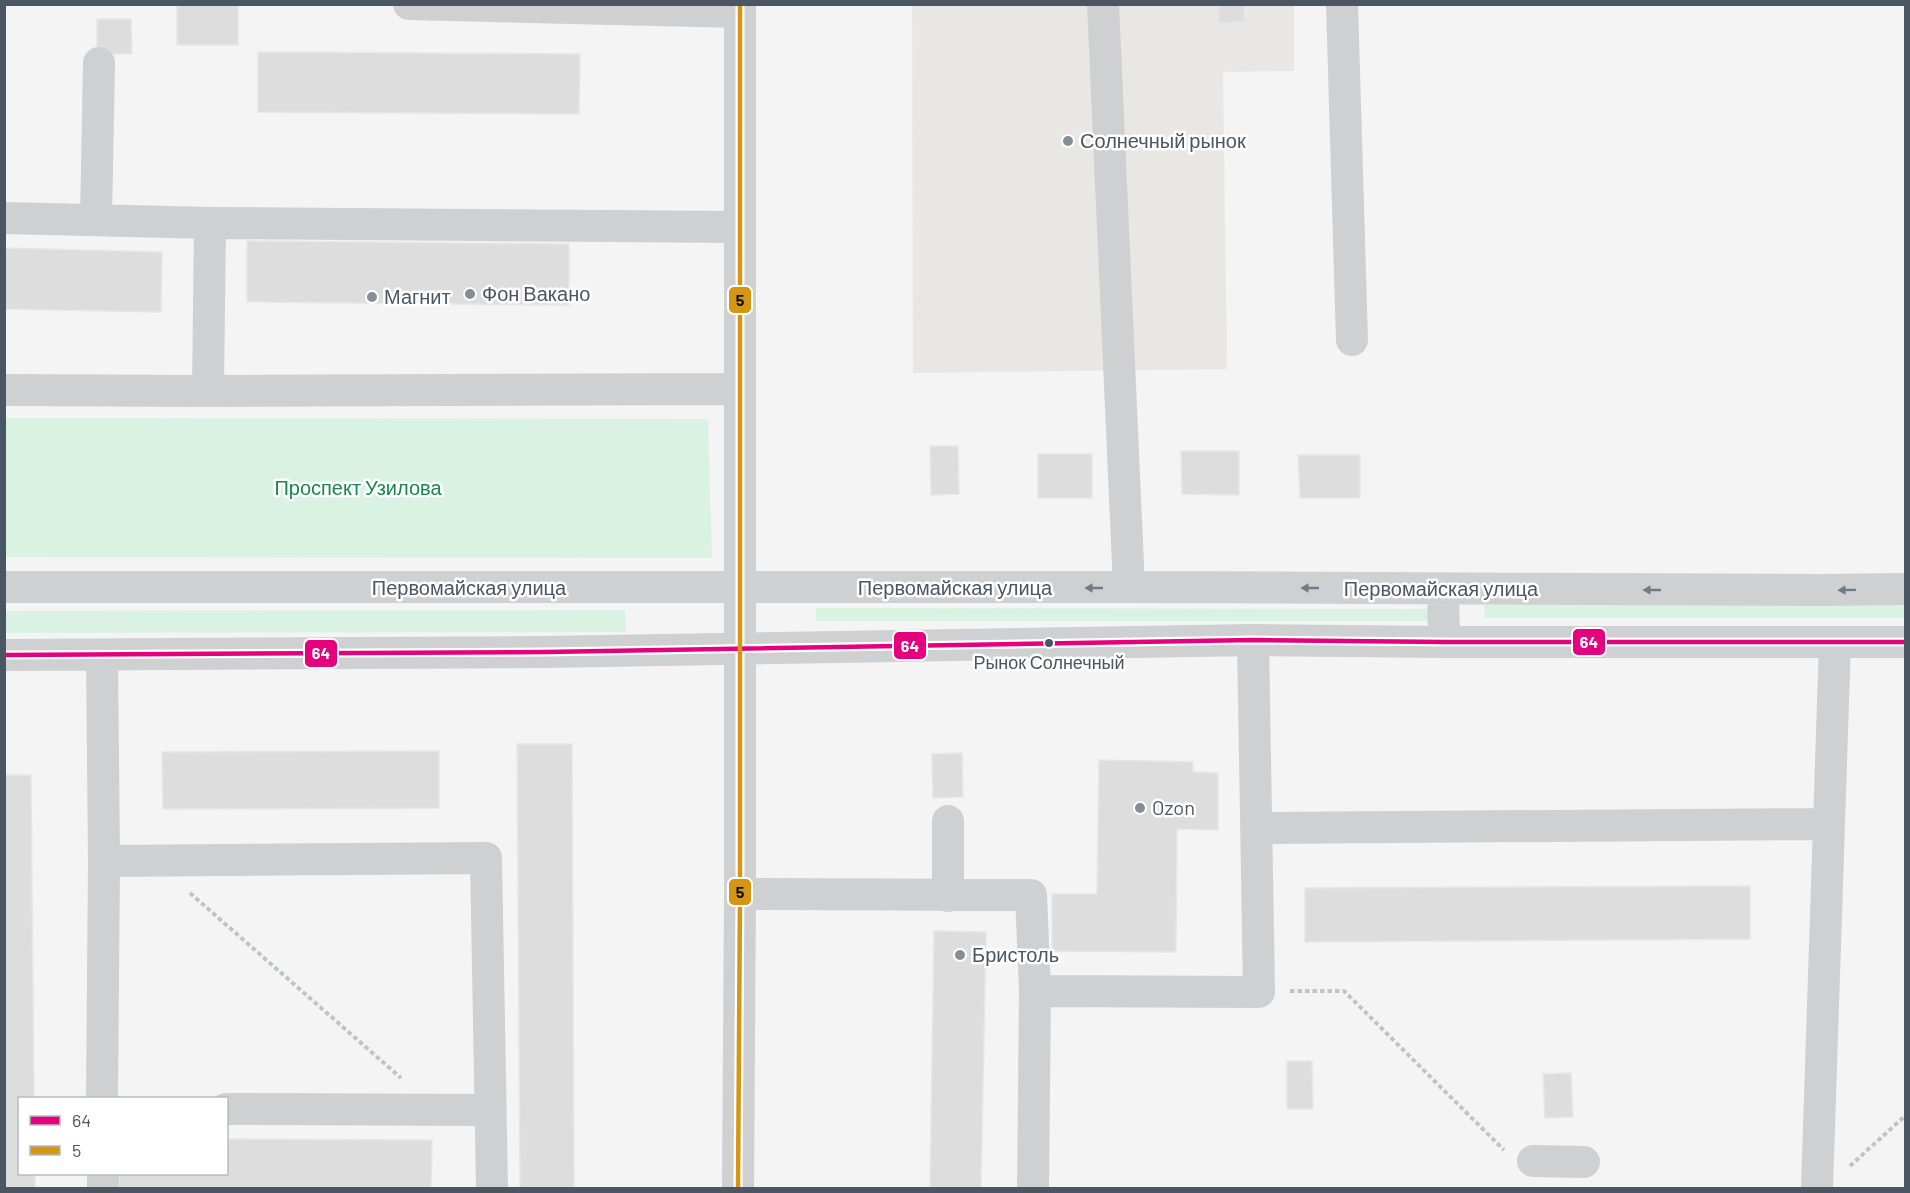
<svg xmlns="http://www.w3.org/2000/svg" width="1910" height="1193" viewBox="0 0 1910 1193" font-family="Barlow,sans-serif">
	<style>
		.commercial { fill: #e8e7e3 }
		.green { fill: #d9f2e3 }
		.building { fill: #ddddde; stroke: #e5e6e7; stroke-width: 1.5 }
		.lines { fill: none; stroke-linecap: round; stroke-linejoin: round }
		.path { stroke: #bcc7c4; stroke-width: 4; stroke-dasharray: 4.5 3; stroke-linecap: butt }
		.minor { stroke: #ced0d2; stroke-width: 32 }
		.bus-1-casing { stroke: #fff; stroke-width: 9 }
		.bus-2-casing { stroke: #fff; stroke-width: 9 }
		.bus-1 { stroke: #e5007d; stroke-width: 4.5 }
		.bus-2 { stroke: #d49613; stroke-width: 4.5 }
		.oneway { fill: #727b83 }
		.poi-dot { fill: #868d94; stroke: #fff; stroke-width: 2 }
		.bus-dot { fill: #4a5661; stroke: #fff; stroke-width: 2 }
		.labels { text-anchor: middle; stroke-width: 5; stroke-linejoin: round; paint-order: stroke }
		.bus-label { font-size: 18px; fill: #4a5661; stroke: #fff }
		.poi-label { font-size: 20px; fill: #4a5661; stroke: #fff; text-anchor: start }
		.park-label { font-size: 20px; fill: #17864f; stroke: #fff }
		.street-label { font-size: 20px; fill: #4a5661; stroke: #fff }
		.line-badge { stroke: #fff; stroke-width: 2 }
		.badge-label { font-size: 16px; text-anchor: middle; font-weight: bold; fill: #fff }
		.pale-badge-label { font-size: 16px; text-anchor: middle; font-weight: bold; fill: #111 }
	</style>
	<rect width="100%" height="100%" fill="#f4f4f4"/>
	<!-- commercial -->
	<path class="commercial" d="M912,5H1294V71L1223,72L1227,369L913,373Z"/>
	<!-- green -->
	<path class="green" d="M5,418L708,419L712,558L5,557Z
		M1484,605H1905L1906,618H1485Z
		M816,608L1434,609V621H816Z
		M625,610L626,632L4,633L5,611Z"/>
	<!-- building -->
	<path class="building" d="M177,4H238V45H177Z
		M1218,4H1244L1245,22L1219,23Z
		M97,19H131L132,54H97Z
		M258,52L580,54L579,114L258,112Z
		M247,241L569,244V305L247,302Z
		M4,248L162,252L161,312L4,309Z
		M930,446H958L959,494L931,495Z
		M1181,451H1239V495L1182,494Z
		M1038,454H1092V498H1038Z
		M1298,455H1360V498H1300Z
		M517,744H572L574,1188H520Z
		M439,751V808L163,809L162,752Z
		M962,753L963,797L933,798L932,754Z
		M1099,760L1193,762V772L1218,773V830L1177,829L1176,952L1052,951V894H1097Z
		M4,775H31L34,1098H20V1174H35V1188H4Z
		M1750,886V939L1305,942V888Z
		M934,931L986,932L981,1188H930Z
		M1287,1061H1312L1313,1109H1287Z
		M1571,1073L1573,1117L1545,1118L1543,1074Z
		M226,1139L432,1140L431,1188H119V1174H226Z"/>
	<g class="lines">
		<!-- path -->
		<path class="path" d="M190,893L401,1078
			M1290,991H1344L1504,1150
			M1850,1166L1906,1115"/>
		<!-- minor -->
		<path class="minor" d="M409,4L740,12
			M1103,4L1129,587
			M1342,4L1352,340
			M4,218L210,223L740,227
			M96,220L99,63
			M4,390L208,391L739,389
			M208,391L210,223
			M4,587H1129L1819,590L1906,589
			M1443,589L1444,642
			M4,655L546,652L1253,640L1444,642H1906
			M1256,828L1828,824
			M104,861L486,858L492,1188
			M740,894L1031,895L1035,991L1033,1188
			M948,896V821
			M1035,991L1259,992L1253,640
			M102,1098L104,861L102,655
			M226,1109L490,1110
			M1533,1161L1584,1162
			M103,1174V1188
			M738,1188L740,894V4
			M1817,1188L1835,642"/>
		<!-- bus-1 casing -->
		<g class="bus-1-casing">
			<path id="bus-1" d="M4,655L546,652L1253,640L1444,642H1906"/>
		</g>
		<!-- bus-2 casing -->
		<g class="bus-2-casing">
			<path id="bus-2" d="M738,1188L740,894V4"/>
		</g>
		<!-- bus-1 -->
		<use href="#bus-1" class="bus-1"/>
		<!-- bus-2 -->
		<use href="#bus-2" class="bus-2"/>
	</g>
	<!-- one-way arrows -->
	<defs><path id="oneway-solid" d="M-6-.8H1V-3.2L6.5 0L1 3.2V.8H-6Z" transform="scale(1.5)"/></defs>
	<g class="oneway">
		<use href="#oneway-solid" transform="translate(1094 588) rotate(180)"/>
		<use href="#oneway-solid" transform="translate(1310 588) rotate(-180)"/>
		<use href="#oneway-solid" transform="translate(1652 590) rotate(-180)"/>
		<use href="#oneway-solid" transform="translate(1847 590) rotate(179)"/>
	</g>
	<!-- markers -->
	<g class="poi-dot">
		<circle cx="1068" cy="141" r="6"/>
		<circle cx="470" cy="294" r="6"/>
		<circle cx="372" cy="297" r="6"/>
		<circle cx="1140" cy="808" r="6"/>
		<circle cx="960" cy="955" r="6"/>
	</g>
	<circle class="bus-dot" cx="1049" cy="643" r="5"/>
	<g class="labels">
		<!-- bus labels -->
		<g class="bus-label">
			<text x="1049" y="669">Рынок Солнечный</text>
		</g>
		<!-- poi labels -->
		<g class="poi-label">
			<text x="1080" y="148">Солнечный рынок</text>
			<text x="482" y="301">Фон Вакано</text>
			<text x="384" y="304">Магнит</text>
			<text x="1152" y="815">Ozon</text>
			<text x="972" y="962">Бристоль</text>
		</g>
		<!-- park labels -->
		<g class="park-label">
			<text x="358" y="495">Проспект Узилова</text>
		</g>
		<!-- street labels -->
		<g class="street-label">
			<text x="469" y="595">Первомайская улица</text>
			<text x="955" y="595">Первомайская улица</text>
			<text x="1441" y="596">Первомайская улица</text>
		</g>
	</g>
	<g class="line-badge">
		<rect x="728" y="286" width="24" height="28" rx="6" fill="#d49613"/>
		<rect x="1572" y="628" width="34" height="28" rx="6" fill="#e5007d"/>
		<rect x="893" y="631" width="34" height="29" rx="6" fill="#e5007d"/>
		<rect x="304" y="639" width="34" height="29" rx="6" fill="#e5007d"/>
		<rect x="728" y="878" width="24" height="28" rx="6" fill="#d49613"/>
	</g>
	<g class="badge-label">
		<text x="1589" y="648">64</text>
		<text x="910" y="652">64</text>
		<text x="321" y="659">64</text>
	</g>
	<g class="pale-badge-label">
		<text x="740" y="306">5</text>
		<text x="740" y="898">5</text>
	</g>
	<!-- border -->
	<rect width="1910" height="1193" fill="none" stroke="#4a5661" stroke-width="12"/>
	<!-- legend -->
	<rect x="18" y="1097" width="210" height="78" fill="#ffffff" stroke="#b7bbc0" stroke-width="1.5"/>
	<rect x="30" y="1116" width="30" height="9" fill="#e5007d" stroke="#b7bbc0" stroke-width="1.5"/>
	<text x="72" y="1127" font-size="18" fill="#4a5661">64</text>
	<rect x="30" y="1146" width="30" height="9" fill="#d49613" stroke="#b7bbc0" stroke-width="1.5"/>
	<text x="72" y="1157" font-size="18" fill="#4a5661">5</text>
</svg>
